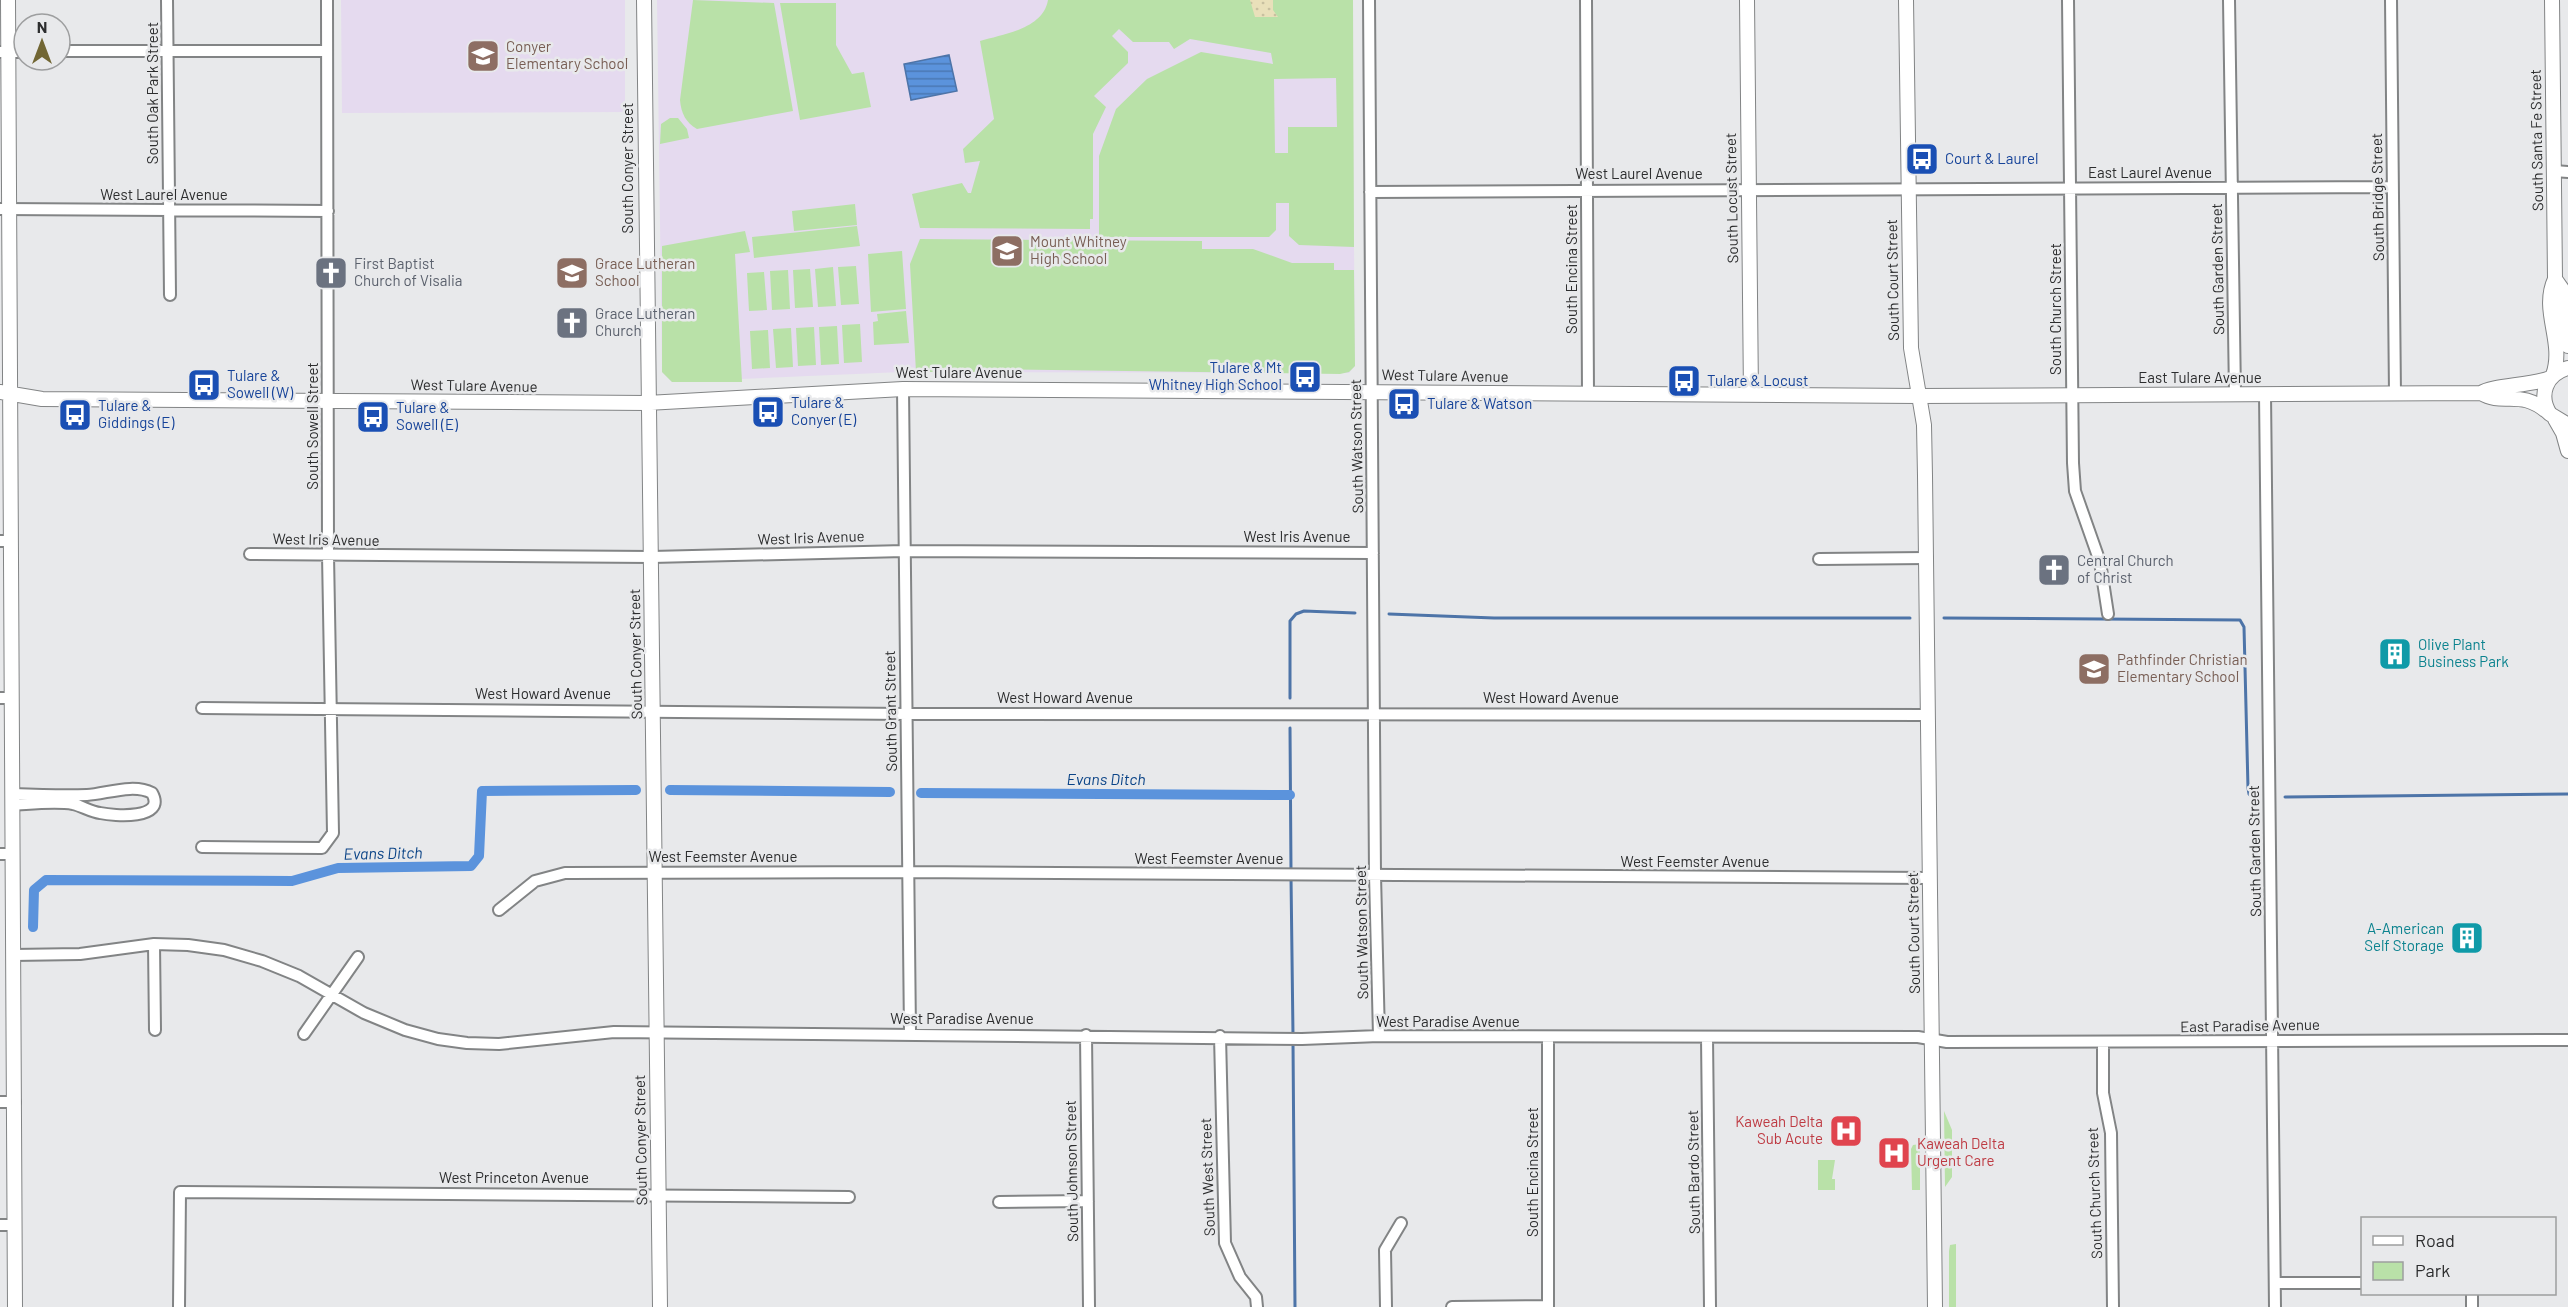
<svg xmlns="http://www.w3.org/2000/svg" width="2568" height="1307" viewBox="0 0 2568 1307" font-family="Barlow,sans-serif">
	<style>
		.education { fill: #e5daef }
		.green { fill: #b9e1a8; fill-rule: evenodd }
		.sand { fill: url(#sand-dots) }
		.water { fill: url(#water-rules); stroke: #4d74a8; stroke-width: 1.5 }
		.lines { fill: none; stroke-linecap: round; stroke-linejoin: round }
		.stream { stroke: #4d74a8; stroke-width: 3 }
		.canal { stroke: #5b93dc; stroke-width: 10 }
		.minor-casing { stroke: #828485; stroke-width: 14 }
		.tertiary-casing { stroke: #828485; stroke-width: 16 }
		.minor { stroke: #fff; stroke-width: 10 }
		.tertiary { stroke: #fff; stroke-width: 14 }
		.labels { text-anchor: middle; stroke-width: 5; stroke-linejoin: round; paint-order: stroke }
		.education-label { font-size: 15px; fill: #785e54; stroke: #e8e9eb; text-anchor: start }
		.street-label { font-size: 15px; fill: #2c2d2e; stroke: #e8e9eb }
		.transit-label { font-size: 15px; fill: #164399; stroke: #e8e9eb; text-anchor: start }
		.worship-label { font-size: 15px; fill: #5b616d; stroke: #e8e9eb; text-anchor: start }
		.culture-label { font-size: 15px; fill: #0d838f; stroke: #e8e9eb; text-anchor: start }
		.health-label { font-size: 15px; fill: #be3a42; stroke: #e8e9eb; text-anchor: end }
		.water-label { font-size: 16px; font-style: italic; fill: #0b4487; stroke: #e8e9eb }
	</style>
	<defs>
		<pattern id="sand-dots" width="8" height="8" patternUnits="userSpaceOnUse" patternTransform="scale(1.5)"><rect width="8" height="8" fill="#e9e0ba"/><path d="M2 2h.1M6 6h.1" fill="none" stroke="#c8c0a0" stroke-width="1.8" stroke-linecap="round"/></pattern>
		<pattern id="water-rules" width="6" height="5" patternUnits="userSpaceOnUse" patternTransform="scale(1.5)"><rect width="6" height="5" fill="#5b93dc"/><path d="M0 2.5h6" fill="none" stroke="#4b78b3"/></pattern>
	</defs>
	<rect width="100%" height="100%" fill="#e8e9eb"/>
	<!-- education -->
	<path class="education" d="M341,0H625V112L342,113Z
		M657,0H1352L1355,366L1349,373L902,372L672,382L662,372Z"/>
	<!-- green -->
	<path class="green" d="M693,0L774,3L793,111L697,129C686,123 681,113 680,100Z
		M1048,0H1353L1354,247L1299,245L1289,236V203H1276V230L1269,237H1099V156L1116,109L1147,79L1201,52L1273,64L1271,53L1190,39L1174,49L1169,42H1133L1119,29L1112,36L1128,52V63L1094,96L1106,107L1093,134V219H1090V229L920,228L912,194L962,183L968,193H971L980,161L965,163L963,149L994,119L980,41C1004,34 1043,29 1048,0ZM1336,78L1337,127H1288V153H1275L1274,79Z
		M836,3V45L852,74L864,72L871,107L800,120L780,3Z
		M670,118H678L687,129L689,138L660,144L661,124Z
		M855,204L857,225L794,231L792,211Z
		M857,226L860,246L754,258L752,237Z
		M745,231L750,252L735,254L742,382H672L662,372V246Z
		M920,239L1202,241V249H1253L1292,263H1334V270H1354L1355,366L1349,372L1340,374L987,369V372H916L910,264Z
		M902,251L906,309L871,312L868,254Z
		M856,266L859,304L841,305L838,267Z
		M833,267L836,306L818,307L815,269Z
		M810,269L813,307L795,308L793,270Z
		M788,270L790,309L772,310L770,271Z
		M764,272L767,310L749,311L747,273Z
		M906,311L909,343L874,345L873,322L878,321L877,314Z
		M860,324L862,362L844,363L842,325Z
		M837,326L839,364L821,365L819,327Z
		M814,327L816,365L798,366L796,328Z
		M791,328L793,367L776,368L773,329Z
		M768,330L770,368L752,369L750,331Z
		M1944,1111L1952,1130V1177L1945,1187Z
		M1920,1144V1190H1912L1911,1149L1913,1145Z
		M1818,1160H1835L1832,1179H1835V1190H1818Z
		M1956,1244V1307H1949V1251L1950,1245Z"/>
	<!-- sand -->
	<path class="sand" d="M1250,0H1273V10L1278,17H1255Z"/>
	<!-- water -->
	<path class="water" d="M949,55L957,91L911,100L904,64Z"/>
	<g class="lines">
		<!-- stream -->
		<path class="stream" d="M1389,614L1494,618H1910
			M1944,618L2240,620L2244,627L2248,788L2249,794L2254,798
			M1290,698V621L1296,614L1304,611L1355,613
			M1290,728L1291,870
			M2285,797L2568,794
			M1291,877L1293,1035
			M1293,1042L1295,1307"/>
		<!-- canal -->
		<path class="canal" d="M670,790L890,792
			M921,793L1290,795
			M33,927L34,890L46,880L292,881L338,868L471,866L479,856L482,791L636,790"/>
		<!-- minor casing -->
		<g class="minor-casing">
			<path id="minor" d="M167,0L170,295
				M1369,0L1375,875L1379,1036
				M1586,0L1588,394
				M2068,0L2073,463L2075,491L2100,562L2108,614
				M2229,0L2235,394
				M2391,0L2395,394
				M60,51H327
				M0,52H24
				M2554,171L2568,172
				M1370,192L2393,187
				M0,209L328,211
				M903,389L910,1033
				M2265,394L2275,1307
				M0,541H9
				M250,554L652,557L904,551L1373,553
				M1819,559L1927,558
				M0,698H10
				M202,708L907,714L1928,715
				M12,794C37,795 62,796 87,795C106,794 133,783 152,793C167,820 114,816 100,813C91,812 82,806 73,804C54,801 31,804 12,805
				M202,847L322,848L333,833L328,555L327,0
				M0,854H12
				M499,910L535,881L565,873L908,872L1930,878
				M154,944L155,1030
				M13,955L80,954L154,944L188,945L224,950L262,961L299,976L364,1013L405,1030L438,1039L467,1043L499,1044L614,1032L1302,1039L1379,1036L1918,1037L1947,1042L2568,1040
				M304,1034L358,957
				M1086,1035L1089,1307
				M1220,1036L1225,1243L1240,1277L1256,1297L1257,1307
				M1548,1037V1307
				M1707,1037L1710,1307
				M2103,1042V1093L2111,1133L2113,1307
				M0,1102H15
				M999,1202L1088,1201
				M0,1225H14
				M2275,1283H2362
				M2472,1294V1307
				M179,1307L180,1192L849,1197
				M1386,1307L1385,1250L1401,1223
				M1452,1307L1548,1306"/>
		</g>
		<!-- tertiary casing -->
		<g class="tertiary-casing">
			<path id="tertiary" d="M8,0L15,1307
				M644,0L660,1307
				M1747,0L1751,395
				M1906,0L1911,348L1924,425L1925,476L1935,1307
				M2552,0L2555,279C2540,311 2565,342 2553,375
				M2555,279L2562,289L2568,346
				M2568,368C2546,374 2538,395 2550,414L2568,425
				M0,392L42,399L647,403L903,389L1919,396L2481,393C2504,407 2520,387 2550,414
				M2481,393C2492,385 2531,386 2550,378
				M2555,419L2563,433L2568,451"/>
		</g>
		<!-- minor -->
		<use href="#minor" class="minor"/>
		<!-- tertiary -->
		<use href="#tertiary" class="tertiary"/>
	</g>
	<!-- icons -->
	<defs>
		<g id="school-square" transform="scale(1.725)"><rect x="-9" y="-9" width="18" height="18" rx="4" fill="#8d6e63" stroke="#e8e9eb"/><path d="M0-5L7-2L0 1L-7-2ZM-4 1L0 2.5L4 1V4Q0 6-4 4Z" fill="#fff"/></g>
		<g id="bus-square" transform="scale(1.725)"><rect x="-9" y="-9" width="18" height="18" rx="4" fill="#1a4fb4" stroke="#e8e9eb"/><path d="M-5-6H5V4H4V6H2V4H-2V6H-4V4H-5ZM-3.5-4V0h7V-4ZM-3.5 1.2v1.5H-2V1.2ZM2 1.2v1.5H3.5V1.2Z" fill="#fff"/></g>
		<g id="church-square" transform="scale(1.725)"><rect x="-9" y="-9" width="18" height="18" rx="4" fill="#6b7280" stroke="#e8e9eb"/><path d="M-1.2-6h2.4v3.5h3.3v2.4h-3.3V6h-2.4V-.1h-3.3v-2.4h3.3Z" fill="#fff"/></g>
		<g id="building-square" transform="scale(1.725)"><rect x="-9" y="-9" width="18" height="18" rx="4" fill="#0f9aa8" stroke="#e8e9eb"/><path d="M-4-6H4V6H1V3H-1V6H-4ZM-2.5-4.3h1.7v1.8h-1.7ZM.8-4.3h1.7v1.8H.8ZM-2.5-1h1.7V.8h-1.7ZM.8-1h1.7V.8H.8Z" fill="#fff"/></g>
		<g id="hospital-square" transform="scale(1.725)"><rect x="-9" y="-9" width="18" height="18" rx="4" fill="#e0444e" stroke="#e8e9eb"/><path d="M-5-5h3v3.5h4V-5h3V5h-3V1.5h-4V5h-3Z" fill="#fff"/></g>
	</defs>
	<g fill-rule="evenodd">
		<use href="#school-square" x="483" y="56"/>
		<use href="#bus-square" x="1922" y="159"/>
		<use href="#school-square" x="1007" y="251"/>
		<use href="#church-square" x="331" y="273"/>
		<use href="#school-square" x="572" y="273"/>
		<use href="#church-square" x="572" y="323"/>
		<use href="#bus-square" x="1305" y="377"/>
		<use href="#bus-square" x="1684" y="381"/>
		<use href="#bus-square" x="204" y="385"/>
		<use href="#bus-square" x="1404" y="404"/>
		<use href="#bus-square" x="768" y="412"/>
		<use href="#bus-square" x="75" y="415"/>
		<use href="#bus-square" x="373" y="417"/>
		<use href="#church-square" x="2054" y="570"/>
		<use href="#building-square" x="2395" y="654"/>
		<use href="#school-square" x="2094" y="669"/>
		<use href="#building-square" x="2467" y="938"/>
		<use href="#hospital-square" x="1846" y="1131"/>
		<use href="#hospital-square" x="1894" y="1153"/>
	</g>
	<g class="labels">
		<!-- education labels -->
		<g class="education-label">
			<text x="506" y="52">Conyer<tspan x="506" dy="17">Elementary School</tspan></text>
			<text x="1030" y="247">Mount Whitney<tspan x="1030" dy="17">High School</tspan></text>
			<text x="595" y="269">Grace Lutheran<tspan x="595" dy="17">School</tspan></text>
			<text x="2117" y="665">Pathfinder Christian<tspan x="2117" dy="17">Elementary School</tspan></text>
		</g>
		<!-- street labels -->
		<g class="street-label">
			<text transform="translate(153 93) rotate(-90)" y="5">South Oak Park Street</text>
			<text transform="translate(2537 140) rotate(-91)" y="5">South Santa Fe Street</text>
			<text transform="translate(628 168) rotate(-90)" y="5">South Conyer Street</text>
			<text x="2150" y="178">East Laurel Avenue</text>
			<text x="1639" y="179">West Laurel Avenue</text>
			<text x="164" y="200">West Laurel Avenue</text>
			<text transform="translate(2378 197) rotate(-91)" y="5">South Bridge Street</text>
			<text transform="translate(1732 198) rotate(-91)" y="5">South Locust Street</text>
			<text transform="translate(1572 269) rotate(-90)" y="5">South Encina Street</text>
			<text transform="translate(2218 269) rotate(-91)" y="5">South Garden Street</text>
			<text transform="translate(1893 280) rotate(-91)" y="5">South Court Street</text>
			<text transform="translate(2056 309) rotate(-90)" y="5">South Church Street</text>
			<text x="959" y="378">West Tulare Avenue</text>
			<text transform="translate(1445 376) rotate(1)" y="5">West Tulare Avenue</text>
			<text x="2200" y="383">East Tulare Avenue</text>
			<text transform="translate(474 386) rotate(1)" y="5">West Tulare Avenue</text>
			<text transform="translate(313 426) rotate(-90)" y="5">South Sowell Street</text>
			<text transform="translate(1357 446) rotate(-91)" y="5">South Watson Street</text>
			<text x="1297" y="542">West Iris Avenue</text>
			<text transform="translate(811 538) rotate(-2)" y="5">West Iris Avenue</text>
			<text transform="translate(326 540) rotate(1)" y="5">West Iris Avenue</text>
			<text transform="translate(636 654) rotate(-91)" y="5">South Conyer Street</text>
			<text x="543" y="699">West Howard Avenue</text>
			<text x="1065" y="703">West Howard Avenue</text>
			<text x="1551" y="703">West Howard Avenue</text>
			<text transform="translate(891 711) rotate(-91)" y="5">South Grant Street</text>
			<text transform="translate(2255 851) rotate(-91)" y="5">South Garden Street</text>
			<text x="723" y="862">West Feemster Avenue</text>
			<text x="1209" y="864">West Feemster Avenue</text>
			<text x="1695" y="867">West Feemster Avenue</text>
			<text transform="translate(1362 932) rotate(-91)" y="5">South Watson Street</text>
			<text transform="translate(1914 933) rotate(-91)" y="5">South Court Street</text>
			<text x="962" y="1024">West Paradise Avenue</text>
			<text x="1448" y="1027">West Paradise Avenue</text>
			<text transform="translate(2250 1026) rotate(-1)" y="5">East Paradise Avenue</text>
			<text transform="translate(641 1140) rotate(-91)" y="5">South Conyer Street</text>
			<text transform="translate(1072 1171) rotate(-91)" y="5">South Johnson Street</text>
			<text transform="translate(1533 1172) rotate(-90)" y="5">South Encina Street</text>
			<text transform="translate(1694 1172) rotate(-91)" y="5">South Bardo Street</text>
			<text transform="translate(1208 1177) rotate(-92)" y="5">South West Street</text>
			<text x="514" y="1183">West Princeton Avenue</text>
			<text transform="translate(2095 1193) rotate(-92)" y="5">South Church Street</text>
		</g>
		<!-- transit labels -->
		<g class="transit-label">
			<text x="1945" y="164">Court &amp; Laurel</text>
			<text x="1282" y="373" text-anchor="end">Tulare &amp; Mt<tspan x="1282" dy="17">Whitney High School</tspan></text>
			<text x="227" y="381">Tulare &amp;<tspan x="227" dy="17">Sowell (W)</tspan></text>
			<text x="1707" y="386">Tulare &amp; Locust</text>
			<text x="791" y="408">Tulare &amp;<tspan x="791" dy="17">Conyer (E)</tspan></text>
			<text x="1427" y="409">Tulare &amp; Watson</text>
			<text x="98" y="411">Tulare &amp;<tspan x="98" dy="17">Giddings (E)</tspan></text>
			<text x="396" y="413">Tulare &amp;<tspan x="396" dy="17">Sowell (E)</tspan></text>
		</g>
		<!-- worship labels -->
		<g class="worship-label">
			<text x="354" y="269">First Baptist<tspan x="354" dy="17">Church of Visalia</tspan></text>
			<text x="595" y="319">Grace Lutheran<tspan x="595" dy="17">Church</tspan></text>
			<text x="2077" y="566">Central Church<tspan x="2077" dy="17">of Christ</tspan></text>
		</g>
		<!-- culture labels -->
		<g class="culture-label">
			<text x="2418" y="650">Olive Plant<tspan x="2418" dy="17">Business Park</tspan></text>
			<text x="2444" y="934" text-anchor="end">A-American<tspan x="2444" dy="17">Self Storage</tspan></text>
		</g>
		<!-- health labels -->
		<g class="health-label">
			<text x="1823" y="1127">Kaweah Delta<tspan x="1823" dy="17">Sub Acute</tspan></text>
			<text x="1917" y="1149" text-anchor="start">Kaweah Delta<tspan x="1917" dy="17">Urgent Care</tspan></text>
		</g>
		<!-- water labels -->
		<g class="water-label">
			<text x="1106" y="785">Evans Ditch</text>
			<text transform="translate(383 853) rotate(-1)" y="6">Evans Ditch</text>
		</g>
	</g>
	<!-- legend -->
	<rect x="2361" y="1217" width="195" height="78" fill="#e8e9eb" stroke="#9d9e9f" stroke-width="1.5"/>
	<rect x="2373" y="1236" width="30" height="9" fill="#ffffff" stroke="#9d9e9f" stroke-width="1.5"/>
	<text x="2415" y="1247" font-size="18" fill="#2c2d2e">Road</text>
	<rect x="2373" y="1262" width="30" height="18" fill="#b9e1a8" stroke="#9d9e9f" stroke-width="1.5"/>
	<text x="2415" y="1277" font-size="18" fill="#2c2d2e">Park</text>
	<!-- north arrow -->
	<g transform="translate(42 42)"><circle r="28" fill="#e8e9eb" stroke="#9d9e9f" stroke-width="1.5"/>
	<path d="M0-4.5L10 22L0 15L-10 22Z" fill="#716633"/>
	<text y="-9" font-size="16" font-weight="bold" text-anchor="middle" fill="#2c2d2e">N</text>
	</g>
</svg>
